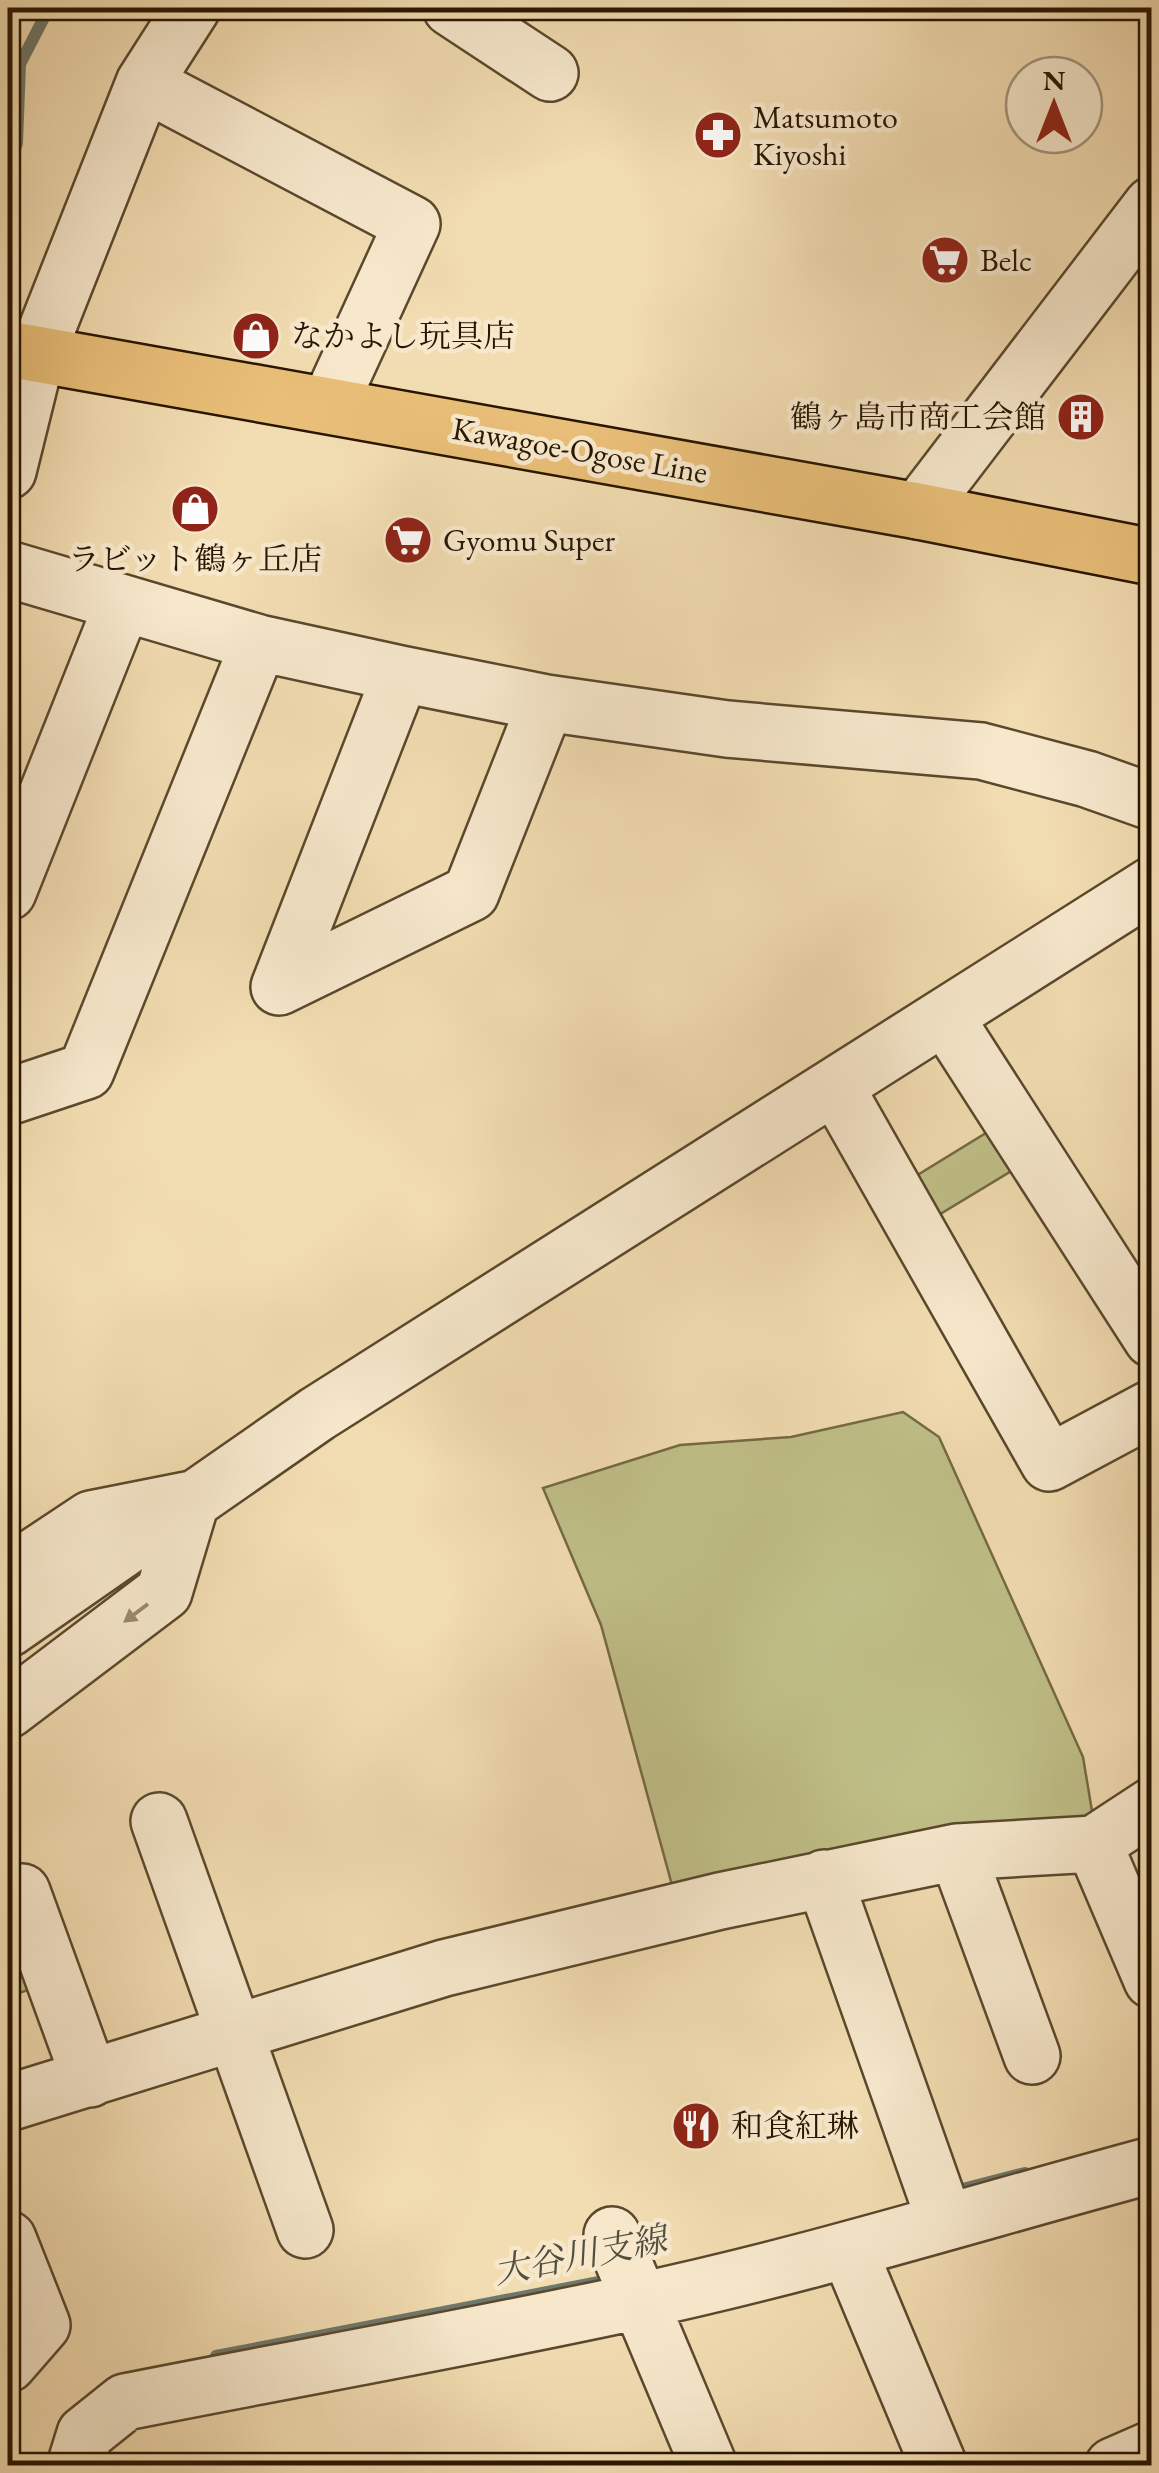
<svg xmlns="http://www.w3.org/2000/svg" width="1159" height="2473" viewBox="0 0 1159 2473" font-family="'EB Garamond','Noto Serif JP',serif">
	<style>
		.green { fill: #c0bf88; stroke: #746a44; stroke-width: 2.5 }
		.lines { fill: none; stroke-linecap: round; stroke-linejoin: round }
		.stream { stroke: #6f786d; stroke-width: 12 }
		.minor-casing { stroke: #5a482c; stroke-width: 60 }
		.major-casing { stroke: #281600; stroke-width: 60 }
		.minor { stroke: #f7e8cc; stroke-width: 55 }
		.major { stroke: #e9be78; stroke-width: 55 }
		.oneway { fill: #9a8a70 }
		.labels { text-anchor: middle; stroke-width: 9; stroke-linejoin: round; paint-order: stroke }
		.poi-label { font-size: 32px; fill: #281600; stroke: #f7e8cc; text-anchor: start }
		.street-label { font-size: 32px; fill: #281600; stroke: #f7e8cc }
		.water-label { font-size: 35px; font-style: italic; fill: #514f3f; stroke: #f7e8cc }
	</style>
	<rect width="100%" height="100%" fill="#f2dcb1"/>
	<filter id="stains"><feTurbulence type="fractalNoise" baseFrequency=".002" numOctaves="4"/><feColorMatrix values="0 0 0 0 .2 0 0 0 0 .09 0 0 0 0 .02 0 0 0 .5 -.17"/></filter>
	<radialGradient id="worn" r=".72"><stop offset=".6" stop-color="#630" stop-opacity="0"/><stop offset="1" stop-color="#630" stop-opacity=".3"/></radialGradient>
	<!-- green -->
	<path class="green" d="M999,1125L1023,1164L927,1222L903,1184Z
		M903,1412L939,1437L1083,1757L1094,1823L675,1896L601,1625L543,1488L680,1445L791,1437Z
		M8,1888L42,1985L8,1997Z"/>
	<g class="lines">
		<!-- stream -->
		<path class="stream" d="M8,170L17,143L20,64L49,8
			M8,278L12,313
			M947,2193L1025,2173
			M216,2356L599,2282"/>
		<!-- minor casing -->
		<g class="minor-casing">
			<path id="minor" d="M451,8L550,73
				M144,83L412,224L329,405
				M8,471L37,354L144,83L192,8
				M918,511L1152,205
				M8,569L259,643L401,674L546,703L727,729L981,751L1087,779L1152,802
				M401,674L279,987L471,893L546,703
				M8,892L123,603
				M945,1017L1152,1339
				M835,1086L1049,1463L1152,1408
				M8,1097L86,1071L259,643
				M8,1574L91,1519L192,1499L164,1592L8,1710
				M8,1629L317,1414L1152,885
				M159,1821L305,2230
				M1094,1844L1152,1806
				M957,1852L1032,2056
				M824,1878L945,2221
				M22,1892L90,2079
				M8,2103L444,1968L720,1901L957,1852L1094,1844L1152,1980
				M612,2235L709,2466
				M8,2239L42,2325L8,2364
				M849,2251L939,2466
				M75,2466L85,2434L125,2402C296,2368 469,2338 639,2301C812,2264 981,2211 1152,2165
				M1113,2466L1152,2449"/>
		</g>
		<!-- major casing -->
		<g class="major-casing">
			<path id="major" d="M8,349L918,511L1152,557"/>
		</g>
		<!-- minor -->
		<use href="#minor" class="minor"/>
		<!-- major -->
		<use href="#major" class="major"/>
	</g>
	<!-- one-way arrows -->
	<defs><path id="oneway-solid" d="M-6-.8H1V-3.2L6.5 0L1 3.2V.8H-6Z" transform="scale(2.5)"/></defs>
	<use class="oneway" href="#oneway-solid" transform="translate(136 1613) rotate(143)"/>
	<!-- icons -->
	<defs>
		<g id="pharmacy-disc" transform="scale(2.5)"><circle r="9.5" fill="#8f2418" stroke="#f7e8cc"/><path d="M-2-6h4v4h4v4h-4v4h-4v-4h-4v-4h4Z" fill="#fff"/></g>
		<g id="supermarket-disc" transform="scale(2.5)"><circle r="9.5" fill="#8f2418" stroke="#f7e8cc"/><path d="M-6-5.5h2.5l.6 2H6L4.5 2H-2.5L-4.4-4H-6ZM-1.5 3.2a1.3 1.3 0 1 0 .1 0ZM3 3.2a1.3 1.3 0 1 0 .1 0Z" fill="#fff"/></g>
		<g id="shop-disc" transform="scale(2.5)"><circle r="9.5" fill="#8f2418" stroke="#f7e8cc"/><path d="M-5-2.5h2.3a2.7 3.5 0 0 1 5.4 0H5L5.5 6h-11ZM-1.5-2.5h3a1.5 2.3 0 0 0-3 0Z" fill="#fff"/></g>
		<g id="building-disc" transform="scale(2.5)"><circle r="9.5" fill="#8f2418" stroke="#f7e8cc"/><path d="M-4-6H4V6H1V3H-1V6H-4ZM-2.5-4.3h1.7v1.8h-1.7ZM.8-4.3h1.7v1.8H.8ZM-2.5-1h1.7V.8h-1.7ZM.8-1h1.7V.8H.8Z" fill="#fff"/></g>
		<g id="restaurant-disc" transform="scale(2.5)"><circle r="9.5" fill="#8f2418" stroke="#f7e8cc"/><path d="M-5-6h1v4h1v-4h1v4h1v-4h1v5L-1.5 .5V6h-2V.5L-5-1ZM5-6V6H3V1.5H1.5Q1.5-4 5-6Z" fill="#fff"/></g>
	</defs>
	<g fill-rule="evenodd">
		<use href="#pharmacy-disc" x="718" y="135"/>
		<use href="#supermarket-disc" x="945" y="260"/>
		<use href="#shop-disc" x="256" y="336"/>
		<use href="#building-disc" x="1081" y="417"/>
		<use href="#shop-disc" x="195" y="509"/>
		<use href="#supermarket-disc" x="408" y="540"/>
		<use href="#restaurant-disc" x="696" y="2126"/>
	</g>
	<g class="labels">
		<!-- poi labels -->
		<g class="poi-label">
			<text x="753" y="128">Matsumoto<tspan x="753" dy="37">Kiyoshi</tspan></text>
			<text x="980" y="271">Belc</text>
			<text x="291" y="347">なかよし玩具店</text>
			<text x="1046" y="428" text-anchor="end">鶴ヶ島市商工会館</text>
			<text x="443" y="551">Gyomu Super</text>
			<text x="195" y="570" text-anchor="middle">ラビット鶴ヶ丘店</text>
			<text x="731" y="2137">和食紅琳</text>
		</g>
		<!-- street labels -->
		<g class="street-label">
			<text transform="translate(580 450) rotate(10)" y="11">Kawagoe-Ogose Line</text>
		</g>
		<!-- water labels -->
		<g class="water-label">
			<text transform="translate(580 2255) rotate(-11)" y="12">大谷川支線</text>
		</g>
	</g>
	<!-- margin -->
	<rect width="1159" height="2473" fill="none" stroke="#f2dcb1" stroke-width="40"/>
	<rect x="10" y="10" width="1139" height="2453" fill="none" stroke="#281600" stroke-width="5"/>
	<rect x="20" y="20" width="1119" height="2433" fill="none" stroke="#281600" stroke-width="2.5"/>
	<!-- north arrow -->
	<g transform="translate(1054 105)"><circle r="48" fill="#f7e8cc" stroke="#a4947a" stroke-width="2.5"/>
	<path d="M0-8L18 38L0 25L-18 38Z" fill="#8f2418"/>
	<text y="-15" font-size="28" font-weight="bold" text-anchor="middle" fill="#281600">N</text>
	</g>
	<rect width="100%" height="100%" filter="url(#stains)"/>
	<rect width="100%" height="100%" fill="url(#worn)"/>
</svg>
